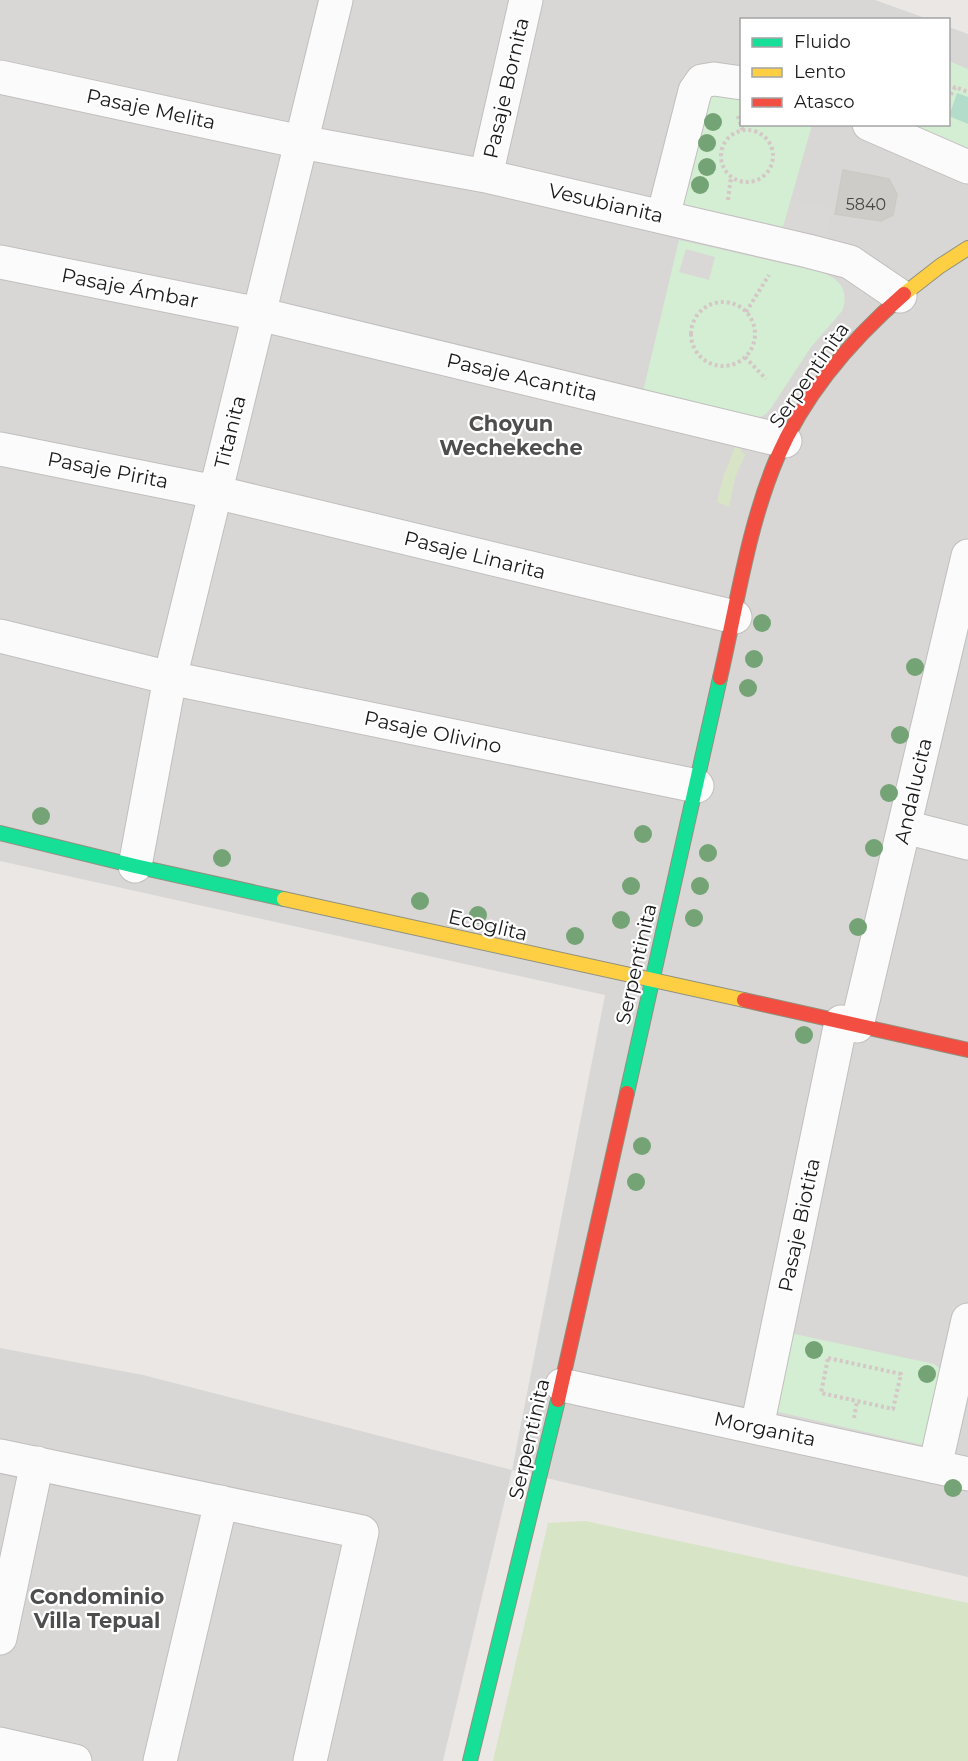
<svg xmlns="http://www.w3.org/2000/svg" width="968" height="1761" viewBox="0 0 968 1761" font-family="Montserrat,sans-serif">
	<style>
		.residential { fill: #d9d7d5 }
		.grass { fill: #d7e4c5 }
		.park { fill: #d3eed2 }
		.pitch { fill: #b3ddca }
		.parking { fill: #dad8d7 }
		.building { fill: #ceccc9; stroke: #cdc9c5; stroke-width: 1.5 }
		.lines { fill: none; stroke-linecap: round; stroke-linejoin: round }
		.street-casing { stroke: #c1bfbe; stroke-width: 35 }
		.fast-casing { stroke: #90917e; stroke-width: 16 }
		.slow-casing { stroke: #90917e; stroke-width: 16 }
		.jam-casing { stroke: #90917e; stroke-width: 16 }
		.path { stroke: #d4c7c6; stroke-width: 4; stroke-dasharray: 3 3; stroke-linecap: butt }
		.street { stroke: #fcfbfb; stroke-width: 33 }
		.fast { stroke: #16e098; stroke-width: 14 }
		.slow { stroke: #ffcf43; stroke-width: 14 }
		.jam { stroke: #f24e42; stroke-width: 14 }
		.tree { fill: #74a475 }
		.labels { text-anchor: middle; stroke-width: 4.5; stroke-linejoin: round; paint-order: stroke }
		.number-label { font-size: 16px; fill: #484746 }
		.street-label { font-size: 20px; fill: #1b1b1b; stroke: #fff }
		.neighbourhood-label { font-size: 21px; font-weight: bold; fill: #4e4e4e; stroke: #fff }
	</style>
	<rect width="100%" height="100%" fill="#eae7e4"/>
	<!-- residential -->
	<path class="residential" d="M0,0H875L928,19L742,20V124H948L949,27L968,34V1577L512,1470L443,1761H0V1348L143,1375L512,1470L605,995L0,861Z"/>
	<!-- grass -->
	<path class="grass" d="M736,445L745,455L735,478L729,507L717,502L723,477Z
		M585,1521L968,1603V1761H493L548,1523Z"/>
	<!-- park -->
	<path class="park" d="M949,61L968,69V157L907,125L948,124Z
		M741,91L742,124L812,125L783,227L680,203L706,96Z
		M679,240L820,272C839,278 850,290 842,311L811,347L771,408L766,414L758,418L642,396Z
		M790,1333L934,1364L943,1371L927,1446L770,1410Z"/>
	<!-- pitch -->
	<path class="pitch" d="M957,93L968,97V124L949,116Z"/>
	<!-- parking -->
	<path class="parking" d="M792,200L832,209L826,237L783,227Z
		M686,249L715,257L709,280L679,272Z"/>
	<!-- building -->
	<path class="building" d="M843,170L889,179L897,194L893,215L881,221L835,214Z"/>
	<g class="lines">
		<!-- street casing -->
		<g class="street-casing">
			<path id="street" d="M0,77L301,142L486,176L808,251L850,262L900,296
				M869,124L968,167
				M486,176L526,0
				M663,217L695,91L702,81L714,79L742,83
				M0,262L259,314L785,441
				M0,449L215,492L735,617
				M0,636L170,678L697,786
				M905,827L968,843
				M135,866L170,678L336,0
				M857,1026L968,556
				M562,1385L968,1474
				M757,1427L841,1022
				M0,1456L362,1532L310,1761
				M935,1467L968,1320
				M0,1638L37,1463
				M0,1744L75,1761
				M160,1761L221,1502"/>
		</g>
		<!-- fast casing -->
		<g class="fast-casing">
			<path id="fast" d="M0,833L135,866L284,899
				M627,1093L720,678
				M470,1761L558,1400"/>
		</g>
		<!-- slow casing -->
		<g class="slow-casing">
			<path id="slow" d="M904,294L940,266L968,248
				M284,899L744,1000"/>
		</g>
		<!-- jam casing -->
		<g class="jam-casing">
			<path id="jam" d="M720,678C737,605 748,526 777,458C805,393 852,339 904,294
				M744,1000L968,1050
				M558,1400L627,1093"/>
		</g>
		<!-- path -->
		<path class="path" d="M948,100L955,87L968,92
			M738,116L743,131
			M721 156a26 26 0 1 1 52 0a26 26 0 1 1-52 0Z
			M728,200L731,177
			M691 334a32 32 0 1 1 64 0a32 32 0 1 1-64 0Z
			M746,312L769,275
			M745,357L766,379
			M828,1358L901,1374L893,1409L821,1393Z
			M854,1418L857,1401"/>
		<!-- street -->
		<use href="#street" class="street"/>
		<!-- fast -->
		<use href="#fast" class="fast"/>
		<!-- slow -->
		<use href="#slow" class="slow"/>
		<!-- jam -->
		<use href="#jam" class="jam"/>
	</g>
	<!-- trees -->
	<g class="tree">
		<circle cx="713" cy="122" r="9"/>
		<circle cx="707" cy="143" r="9"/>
		<circle cx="707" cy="167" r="9"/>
		<circle cx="700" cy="185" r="9"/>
		<circle cx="762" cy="623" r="9"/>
		<circle cx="754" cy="659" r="9"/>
		<circle cx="915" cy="667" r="9"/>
		<circle cx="748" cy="688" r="9"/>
		<circle cx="900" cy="735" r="9"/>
		<circle cx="889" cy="793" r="9"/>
		<circle cx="41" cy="816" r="9"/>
		<circle cx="643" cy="834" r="9"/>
		<circle cx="874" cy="848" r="9"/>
		<circle cx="708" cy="853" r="9"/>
		<circle cx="222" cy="858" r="9"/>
		<circle cx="631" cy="886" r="9"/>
		<circle cx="700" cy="886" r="9"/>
		<circle cx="420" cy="901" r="9"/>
		<circle cx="478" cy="915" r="9"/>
		<circle cx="694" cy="918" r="9"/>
		<circle cx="621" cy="920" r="9"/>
		<circle cx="858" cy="927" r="9"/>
		<circle cx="575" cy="936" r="9"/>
		<circle cx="804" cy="1035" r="9"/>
		<circle cx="642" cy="1146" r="9"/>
		<circle cx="636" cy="1182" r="9"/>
		<circle cx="814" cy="1350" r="9"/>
		<circle cx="927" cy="1374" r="9"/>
		<circle cx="953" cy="1488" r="9"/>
	</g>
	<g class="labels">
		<!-- number labels -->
		<g class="number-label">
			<text x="866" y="210">5840</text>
		</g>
		<!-- street labels -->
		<g class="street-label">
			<text transform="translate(506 88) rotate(-77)" y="7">Pasaje Bornita</text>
			<text transform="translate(151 109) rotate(12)" y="7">Pasaje Melita</text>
			<text transform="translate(606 203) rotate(13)" y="7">Vesubianita</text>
			<text transform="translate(130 288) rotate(11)" y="7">Pasaje Ámbar</text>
			<text transform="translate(809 375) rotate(-55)" y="7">Serpentinita</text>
			<text transform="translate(522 377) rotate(13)" y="7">Pasaje Acantita</text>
			<text transform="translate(230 432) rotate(-76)" y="7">Titanita</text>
			<text transform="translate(108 470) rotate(11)" y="7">Pasaje Pirita</text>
			<text transform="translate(475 555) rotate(14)" y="7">Pasaje Linarita</text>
			<text transform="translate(433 732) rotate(12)" y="7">Pasaje Olivino</text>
			<text transform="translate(913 791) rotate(-77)" y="7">Andalucita</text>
			<text transform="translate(488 925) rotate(13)" y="7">Ecoglita</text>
			<text transform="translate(636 964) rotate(-77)" y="7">Serpentinita</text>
			<text transform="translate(799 1225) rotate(-78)" y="7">Pasaje Biotita</text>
			<text transform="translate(765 1429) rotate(12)" y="7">Morganita</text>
			<text transform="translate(529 1439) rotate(-77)" y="7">Serpentinita</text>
		</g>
		<!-- neighbourhood labels -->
		<g class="neighbourhood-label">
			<text x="511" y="431">Choyun<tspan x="511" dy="24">Wechekeche</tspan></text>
			<text x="97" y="1604">Condominio<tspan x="97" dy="24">Villa Tepual</tspan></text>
		</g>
	</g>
	<!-- legend -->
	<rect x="740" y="18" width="210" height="108" fill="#ffffff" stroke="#a4a4a4" stroke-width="1.5"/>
	<rect x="752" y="38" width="30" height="9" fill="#16e098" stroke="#a4a4a4" stroke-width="1.5"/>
	<text x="794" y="48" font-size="18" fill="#1b1b1b">Fluido</text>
	<rect x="752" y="68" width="30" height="9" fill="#ffcf43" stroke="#a4a4a4" stroke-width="1.5"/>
	<text x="794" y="78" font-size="18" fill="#1b1b1b">Lento</text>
	<rect x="752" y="98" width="30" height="9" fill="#f24e42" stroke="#a4a4a4" stroke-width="1.5"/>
	<text x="794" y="108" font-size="18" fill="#1b1b1b">Atasco</text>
</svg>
